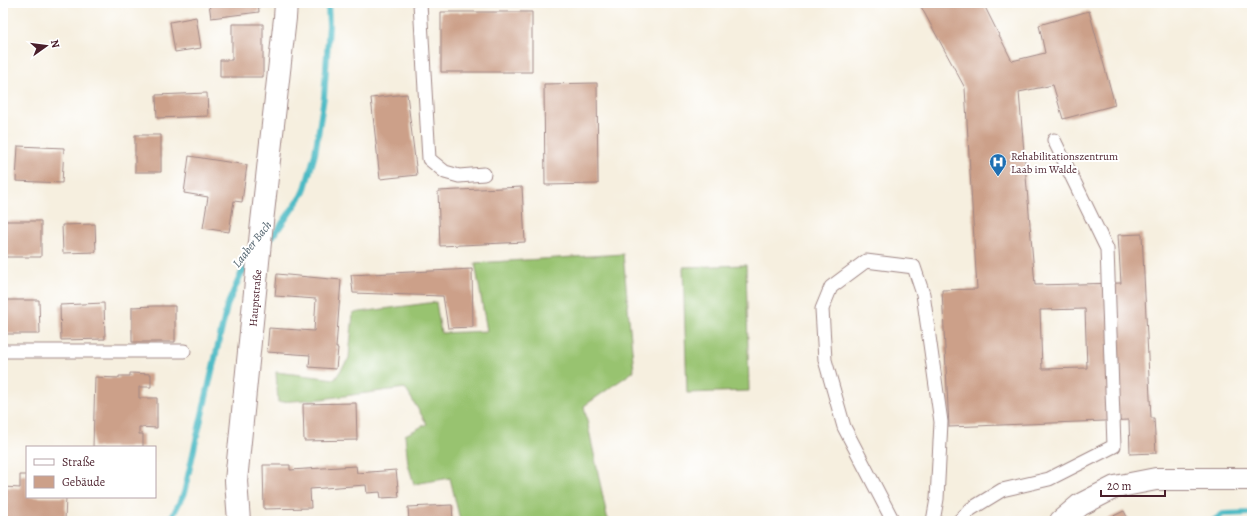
<svg xmlns="http://www.w3.org/2000/svg" width="1255" height="524" viewBox="0 0 1255 524" font-family="Alegreya,serif">
	<style>
		.grass { fill: #98c370; stroke: #71714e }
		.lines { fill: none; stroke-linecap: round; stroke-linejoin: round }
		.stream { stroke: #4cbac4; stroke-width: 6 }
		.building { fill: #cca089; fill-rule: evenodd }
		.service-casing { stroke: #a08785; stroke-width: 15 }
		.minor-casing { stroke: #a08785; stroke-width: 24 }
		.service { stroke: #fff; stroke-width: 13 }
		.minor { stroke: #fff; stroke-width: 22 }
		.labels { text-anchor: middle; stroke-width: 4; stroke-linejoin: round; paint-order: stroke }
		.poi-label { font-size: 11px; fill: #4a1f2b; stroke: #fff; text-anchor: start }
		.street-label { font-size: 11px; fill: #4a1f2b; stroke: #fff }
		.water-label { font-size: 12px; font-style: italic; fill: #4b5d68; stroke: #fff }
	</style>
	<rect width="100%" height="100%" fill="#fff"/>
	<filter id="ink" filterUnits="userSpaceOnUse"><feTurbulence type="fractalNoise" baseFrequency=".025" numOctaves="2"/><feDisplacementMap in="SourceGraphic" scale="8" xChannelSelector="R" yChannelSelector="G"/><feConvolveMatrix kernelMatrix="1 2 1 2 8 2 1 2 1" color-interpolation-filters="sRGB"/></filter>
	<filter id="wash" filterUnits="userSpaceOnUse"><feTurbulence type="fractalNoise" baseFrequency=".012" numOctaves="4" result="noise"/><feDisplacementMap in="SourceGraphic" scale="16" xChannelSelector="R" yChannelSelector="G"/><feGaussianBlur stdDeviation="0.9" result="paint"/><feColorMatrix in="noise" values="0 0 0 0 0 0 0 0 0 0 0 0 0 0 0 0 0 1.4 0 .05"/><feComposite in="paint" operator="in"/></filter>
	<g filter="url(#wash)">
		<rect width="100%" height="100%" fill="#f6efdf"/>
		<!-- grass -->
		<path class="grass" d="M623,254L634,371L584,406L608,521H459L460,520L450,478L414,484L408,464L405,435L427,424L405,388L321,399L278,402L276,372L335,379L349,358L353,313L436,302L441,333L487,331L475,263Z
			M746,265L749,391L687,393L683,267Z"/>
		<g class="lines">
			<!-- stream -->
			<path class="stream" d="M267,243L279,228L304,192L315,154L324,97L329,26L328,3
				M170,521L184,493L227,306L241,274L251,262
				M1213,521L1223,514L1252,513"/>
		</g>
		<g id="blocks">
			<!-- building -->
			<path class="building" d="M209,3H258L259,12L211,18Z
				M919,3H983L1012,61L1045,53L1039,25L1089,11L1115,105L1063,119L1053,85L1019,92L1035,285L1121,283L1118,235L1142,234L1151,418H1154L1156,453L1130,454L1129,420L949,427L942,290L977,289L965,88ZM1085,309L1087,368L1042,369L1040,310Z
				M441,12H532V72H441Z
				M196,17L201,48L175,52L170,22Z
				M232,24H263V77H220V60H232Z
				M597,83L598,184L545,185L544,84Z
				M207,93L208,116L157,118L156,95Z
				M407,94L417,175L380,179L371,98Z
				M135,135H161V172H135Z
				M18,146L64,148L62,183L16,181Z
				M189,156L247,165L242,202L234,201L229,232L203,228L208,197L184,193Z
				M522,187L525,242L440,246L438,191Z
				M3,221H41V257H3Z
				M95,224L96,252L63,253L62,225Z
				M472,269L473,327L448,328L443,296L353,293L351,275Z
				M277,274L341,280L336,348H338L336,369L309,367L310,355L267,352L269,328L314,331L316,299L275,296Z
				M3,300H39L40,334H3Z
				M104,303L105,339L61,340L60,305Z
				M154,306H175V342H132V307Z
				M130,373L151,374V387H139V398H157V428L139,427V434H143V447H93L95,377L119,378V376H130Z
				M356,403L357,440L304,441L303,404Z
				M263,465H290V470L356,466L357,473L396,470L399,497L381,498L380,492L367,493L366,485L310,489L311,508L264,509Z
				M20,475H27V497H66L65,521H3V487L20,488Z
				M452,505L453,521H409L408,507Z
				M1124,511L1129,521H1103Z"/>
		</g>
	</g>
	<g filter="url(#ink)">
		<use href="#blocks" fill-opacity="0" stroke="#a08785" stroke-width="1"/>
		<g class="lines">
			<!-- service casing -->
			<g class="service-casing">
				<path id="service" d="M420,3L429,159L445,172L459,176L484,174
					M3,351H184
					M893,521L844,427L825,360L822,309L831,287L866,261L914,267L923,294L941,422L937,499L933,521
					M959,521L971,509L1002,490L1049,479L1114,446L1107,249L1054,140"/>
			</g>
			<!-- minor casing -->
			<g class="minor-casing">
				<path id="minor" d="M239,521L236,481L262,222L285,18L286,3
					M1061,521L1080,505L1115,487L1156,479H1252"/>
			</g>
			<!-- service -->
			<use href="#service" class="service"/>
			<!-- minor -->
			<use href="#minor" class="minor"/>
		</g>
	</g>
	<!-- icons -->
	<defs>
		<g id="hospital-pin" transform="scale(0.9)"><path d="M0 17L-7.5 6A9.5 9.5 0 1 1 7.5 6Z" fill="#1f6fb2" stroke="#fff"/><path d="M-5-5h3v3.5h4V-5h3V5h-3V1.5h-4V5h-3Z" fill="#fff"/></g>
	</defs>
	<g fill-rule="evenodd">
		<use href="#hospital-pin" x="998" y="162"/>
	</g>
	<g class="labels">
		<!-- poi labels -->
		<g class="poi-label">
			<text x="1011" y="160">Rehabilitationszentrum<tspan x="1011" dy="13">Laab im Walde</tspan></text>
		</g>
		<!-- street labels -->
		<g class="street-label">
			<text transform="translate(255 298) rotate(-85)" y="4">Hauptstraße</text>
		</g>
		<!-- water labels -->
		<g class="water-label">
			<text transform="translate(252 244) rotate(-52)" y="4">Laaber Bach</text>
		</g>
	</g>
	<!-- margin -->
	<rect width="1255" height="524" fill="none" stroke="#fff" stroke-width="16"/>
	<!-- legend -->
	<rect x="26" y="446" width="130" height="52" fill="#ffffff" stroke="#b7a5aa"/>
	<rect x="34" y="459" width="20" height="6" fill="#ffffff" stroke="#b7a5aa"/>
	<text x="62" y="466" font-size="12" fill="#4a1f2b">Straße</text>
	<rect x="34" y="476" width="20" height="12" fill="#cca089" stroke="#b7a5aa"/>
	<text x="62" y="486" font-size="12" fill="#4a1f2b">Gebäude</text>
	<!-- north arrow -->
	<g transform="translate(46 46) rotate(76)" stroke="#ffffff" stroke-width="3" paint-order="stroke">
	<path d="M0-3L7 15L0 10L-7 15Z" fill="#4a1f2b"/>
	<text y="-6" font-size="11" font-weight="bold" text-anchor="middle" fill="#4a1f2b">N</text>
	</g>
	<!-- scale -->
	<path d="M1101 490v6h64v-6" fill="none" stroke="#4a1f2b" stroke-width="2"/>
	<text x="1107" y="490" font-size="12" fill="#4a1f2b" stroke="#ffffff" stroke-width="3" paint-order="stroke">20 m</text>
</svg>
